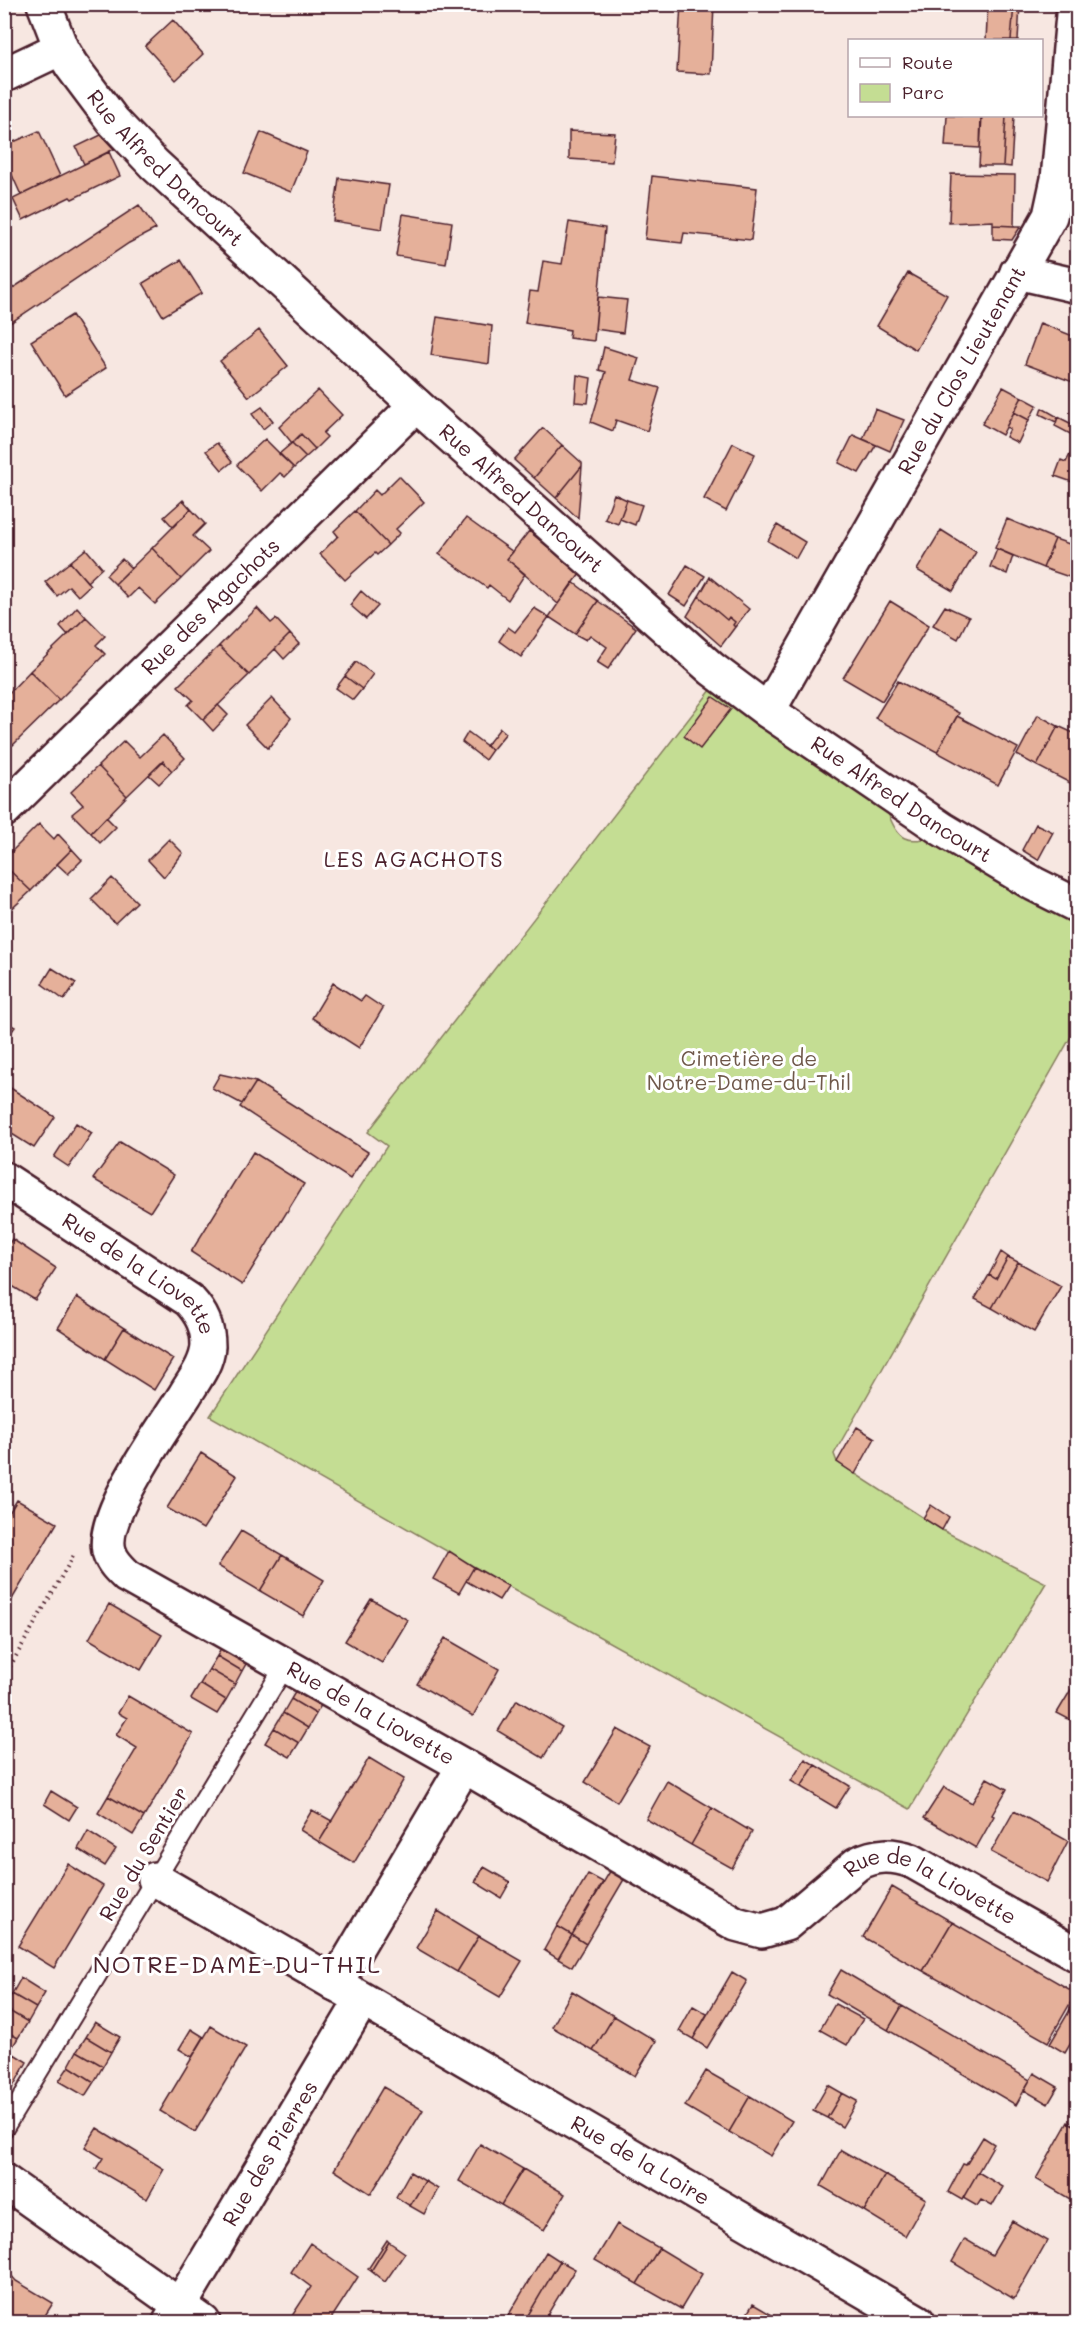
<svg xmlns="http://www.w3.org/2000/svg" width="1082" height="2327" viewBox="0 0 1082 2327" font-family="Mali,sans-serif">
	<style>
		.green { fill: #c4dd93; stroke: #877e5f; stroke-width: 1.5 }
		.building { fill: #e5b09a; stroke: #4a1f2b; stroke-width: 1.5 }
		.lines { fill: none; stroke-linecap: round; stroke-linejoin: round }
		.lane-casing { stroke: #4a1f2b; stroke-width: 22 }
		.street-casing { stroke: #4a1f2b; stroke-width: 38 }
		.path { stroke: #4a1f2b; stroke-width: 4; stroke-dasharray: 1.5 4.5; stroke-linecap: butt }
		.lane { stroke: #fff; stroke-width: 18 }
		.street { stroke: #fff; stroke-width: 33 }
		.labels { text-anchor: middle; stroke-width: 6; stroke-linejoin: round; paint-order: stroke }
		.street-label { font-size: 21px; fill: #4a1f2b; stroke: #fff }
		.park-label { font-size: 21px; fill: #6f584a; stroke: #fff }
		.neighbourhood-label { font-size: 22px; letter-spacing: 1.5px; fill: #4a1f2b; stroke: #fff }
		.quarter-label { font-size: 24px; letter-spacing: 1.5px; fill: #4a1f2b; stroke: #fff }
	</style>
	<rect width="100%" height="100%" fill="#f7e7e1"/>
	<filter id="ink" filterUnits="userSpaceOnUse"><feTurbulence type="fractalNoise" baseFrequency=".0167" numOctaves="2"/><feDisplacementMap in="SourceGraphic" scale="12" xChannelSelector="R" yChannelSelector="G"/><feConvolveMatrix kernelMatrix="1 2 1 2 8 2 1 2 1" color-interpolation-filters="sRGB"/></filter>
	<g filter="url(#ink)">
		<!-- green -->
		<path class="green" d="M711,690L888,813C898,840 906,844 933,837L1077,921V1026L834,1454L837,1462L942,1530L1046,1583L910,1809L508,1586L210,1416L387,1146L368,1132Z"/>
		<!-- building -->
		<path class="building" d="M681,4H714L711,74L677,72Z
			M988,4H1014L1011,40H986Z
			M1014,4H1020L1018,40H1011Z
			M173,20L203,54L176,80L145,46Z
			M947,116H981L980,148L945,146Z
			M982,116H1006L1003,166H979Z
			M1006,116H1014L1011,167L1003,166Z
			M39,131L60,176L21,195L12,175L7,177L4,171V146Z
			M569,131L615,133L612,162L569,159Z
			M261,132L307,152L291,192L244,173Z
			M101,135L114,149L84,164L76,147Z
			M109,152L120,176L72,199L70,197L23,220L13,199Z
			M951,174L1015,175L1014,226L993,225V221L949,223Z
			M652,176L757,188L751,240L684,233L682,243L645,239Z
			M339,178L389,185L382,229L333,221Z
			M139,205L156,229L129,243L4,327V294Z
			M403,214L452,222L446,264L396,256Z
			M569,222L605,228L594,341L569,338L570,330L525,323L530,291L538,292L543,261L562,264Z
			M993,225L1014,226H1021L1012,240L993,239Z
			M181,260L202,293L163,316L143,283Z
			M908,273L947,295L916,350L877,326Z
			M598,297L627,300L623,333L595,329Z
			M72,315L106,368L65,395L31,341Z
			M437,317L492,326L489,364L431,355Z
			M1040,323L1078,338V384L1025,364Z
			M259,330L288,366L249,397L220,361Z
			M604,347L639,358L632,380L660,388L647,431L616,420L613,431L591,422L606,372L599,370Z
			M577,375L591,378L588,403L575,402Z
			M1003,387L1022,397L1002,435L982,424Z
			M318,390L342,415L323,433L327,437L315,449L301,434L292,443L279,427Z
			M1022,397L1037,405L1029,420L1014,412Z
			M262,407L273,421L263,429L252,414Z
			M1042,408L1058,417L1056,422L1040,414Z
			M875,409L904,420L890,451L863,439Z
			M1014,412L1029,420L1018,443L1006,437L1010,429L1006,427Z
			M1058,417L1078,427V438L1055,426Z
			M543,428L562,445L534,478L514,460Z
			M301,434L315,449L306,457L292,443Z
			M853,435L876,445L859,473L839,463Z
			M265,439L294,468L285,477L280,473L262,491L237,465Z
			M217,443L232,462L222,470L206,451Z
			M292,443L306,457L294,468L279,454Z
			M733,443L755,454L726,511L704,499Z
			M562,445L582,463V466L556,498L534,478Z
			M1073,449L1078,450V484L1055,476L1061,460L1066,462Z
			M582,466L578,518L556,498Z
			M399,476L424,502L396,529L400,533L388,545L355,511L375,490L380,495Z
			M614,494L627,500L618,524L605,519Z
			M183,500L191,509L173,527L164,517Z
			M627,500L642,505L635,525L620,519Z
			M191,509L205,524L193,536L209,551L181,579L152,548Z
			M355,511L388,545L377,555L375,553L345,580L320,554L338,536L334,531Z
			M466,518L513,552L507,559L525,574L508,600L489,585L487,588L439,554Z
			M1007,519L1055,539L1043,568L995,548Z
			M777,525L805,542L796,558L768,541Z
			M941,530L976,552L953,591L917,570Z
			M529,531L580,574L558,604L507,559Z
			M1055,539L1078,547V580L1043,568Z
			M152,548L181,579L155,604L138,588L128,598L115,584Z
			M86,549L102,568L87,582L70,562Z
			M997,549L1013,556L1007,574L990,567Z
			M122,559L131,568L115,584L106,575Z
			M70,562L90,585L78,596L69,586L57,596L45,582Z
			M687,565L705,576L686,606L669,595Z
			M710,577L749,609L735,627L733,625L735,622L729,617L727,620L699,596Z
			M573,582L598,601L575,634L549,617Z
			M361,591L378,606L366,619L350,605Z
			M699,596L727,620L729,617L735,622L733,625L735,627L721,646L687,616Z
			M598,601L636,628L608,669L597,662L607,647L590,635L586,640L575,634Z
			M890,601L929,625L882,701L843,678Z
			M945,606L969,617L958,639L933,625Z
			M77,607L86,617L68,635L60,626Z
			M257,608L271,623L276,619L290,634L249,675L219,646Z
			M534,608L549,617L521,657L499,641L508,627L515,632Z
			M86,617L105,636L96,645L105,654L59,700L30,671Z
			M290,634L299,644L284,659L275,649Z
			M219,646L249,675L203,720L188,705L193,700L178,686Z
			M356,662L373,674L362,689L345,676Z
			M30,671L59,700L13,745L4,738V698Z
			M345,676L362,689L353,700L336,688Z
			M898,681L959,713L937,752L875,718Z
			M713,697L731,709L700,749L684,736Z
			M272,698L291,718L268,748L245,725Z
			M218,705L228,715L213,731L203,720Z
			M1038,715L1058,726L1037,766L1017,755Z
			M957,716L1018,748L998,785L937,752Z
			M1058,726L1078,735V777L1074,785L1037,766Z
			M500,728L506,733L492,750L486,746Z
			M468,732L492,750L485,760L462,742Z
			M163,735L185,758L172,771L163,761L127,796L98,766L124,741L140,757Z
			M163,761L172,771L159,784L149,775Z
			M98,766L127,796L91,833L72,814L83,805L71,792Z
			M106,817L116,827L100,843L91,833Z
			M39,824L54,839L58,834L72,849L31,891L4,865V859Z
			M1036,824L1053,832L1038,860L1022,850Z
			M169,839L183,853L164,877L148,860Z
			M72,849L82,860L68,874L57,864Z
			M4,865L31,891L4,916Z
			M112,878L137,902L115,923L91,899Z
			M52,968L76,983L64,1000L42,984Z
			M333,983L361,1001L365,996L383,1008L359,1048L312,1018Z
			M4,1021L15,1027L4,1042Z
			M220,1074L256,1082L242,1104L212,1088Z
			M256,1082L368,1152L350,1179L240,1107Z
			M9,1087L55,1117L34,1148L4,1129V1094Z
			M76,1123L92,1133L69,1167L54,1157Z
			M120,1142L174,1175L150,1212L93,1179Z
			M253,1152L304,1184L242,1285L191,1252Z
			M12,1239L56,1268L35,1300L4,1281V1251Z
			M1001,1252L1008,1257L996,1279L989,1275Z
			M1008,1257L1018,1262L992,1308L975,1299L989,1275L996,1279Z
			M1018,1262L1061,1286L1034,1332L992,1308Z
			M77,1297L124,1328L105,1359L58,1328Z
			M124,1328L173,1359L154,1390L105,1359Z
			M857,1427L875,1438L855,1474L837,1462Z
			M201,1453L237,1476L203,1529L167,1508Z
			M17,1500L57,1523L4,1613V1521Z
			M931,1505L949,1517L942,1530L923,1518Z
			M241,1531L282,1555L260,1591L218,1566Z
			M449,1551L474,1567L459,1593L433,1579Z
			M282,1555L324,1580L303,1616L260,1591Z
			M474,1567L508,1586L499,1600L466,1581Z
			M371,1599L408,1620L382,1663L345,1641Z
			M109,1604L162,1635L141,1670L89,1639Z
			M445,1638L499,1669L473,1716L417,1684Z
			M226,1641L251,1655L242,1671L217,1656Z
			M217,1656L242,1671L235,1684L209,1669Z
			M209,1669L235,1684L226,1700L200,1684Z
			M1078,1678V1724L1057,1713Z
			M200,1684L226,1700L217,1714L191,1699Z
			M300,1684L325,1698L316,1714L291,1699Z
			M128,1696L193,1734L144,1817L108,1796L137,1748L116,1735L127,1718L118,1713Z
			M291,1699L316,1714L308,1728L283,1713Z
			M517,1700L562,1727L543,1758L498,1731Z
			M283,1713L308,1728L299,1743L274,1728Z
			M274,1728L299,1743L290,1757L265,1743Z
			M617,1729L650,1747L617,1802L585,1782Z
			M369,1758L404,1779L354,1863L319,1842Z
			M805,1759L815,1765L801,1787L791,1781Z
			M815,1765L850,1786L836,1808L801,1787Z
			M987,1778L1007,1789L992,1815L994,1816L976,1848L924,1818L944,1787L972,1803Z
			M667,1781L712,1808L691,1845L646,1819Z
			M51,1791L77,1807L69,1820L44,1804Z
			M108,1796L144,1817L133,1835L98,1813Z
			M712,1808L752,1832L732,1868L691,1845Z
			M312,1810L332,1821L319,1842L300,1830Z
			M1014,1811L1068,1841L1047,1882L991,1852Z
			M88,1831L116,1849L105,1866L78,1849Z
			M68,1864L103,1886L54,1968L18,1946Z
			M484,1867L510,1882L501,1898L475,1882Z
			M612,1868L626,1876L586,1944L572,1935Z
			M588,1874L603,1882L572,1935L557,1926Z
			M892,1887L952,1922L923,1971L863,1937Z
			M438,1911L479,1936L457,1972L416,1948Z
			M952,1922L1076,1993L1048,2042L923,1971Z
			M557,1926L572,1935L558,1959L544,1950Z
			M572,1935L586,1944L572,1967L558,1959Z
			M479,1936L522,1961L500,1997L457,1972Z
			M841,1970L902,2006L888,2030L827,1994Z
			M732,1972L747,1981L707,2048L693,2039Z
			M21,1978L45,1993L36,2008L12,1994Z
			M572,1991L614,2016L593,2051L552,2027Z
			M12,1994L36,2008L28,2022L4,2008Z
			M1078,1996V2031L1065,2053L1050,2044Z
			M835,2004L863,2019L847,2045L820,2030Z
			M693,2006L707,2014L693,2039L679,2031Z
			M902,2006L1030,2080L1016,2105L888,2030Z
			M4,2008L28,2022L18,2038L4,2030Z
			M614,2016L656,2041L635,2076L593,2051Z
			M95,2022L120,2037L111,2052L86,2037Z
			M211,2026L246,2047L195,2132L160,2111Z
			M191,2029L204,2037L192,2057L179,2049Z
			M4,2030L18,2038L10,2051L4,2048Z
			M86,2037L111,2052L103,2066L77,2051Z
			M4,2048L14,2054L4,2068Z
			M77,2051L103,2066L94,2082L69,2066Z
			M14,2054L27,2062L10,2092L4,2089V2068Z
			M69,2066L94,2082L85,2096L59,2081Z
			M706,2071L750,2096L729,2132L685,2106Z
			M1034,2073L1058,2087L1048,2104L1024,2090Z
			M828,2085L842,2093L827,2118L813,2111Z
			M383,2087L423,2110L371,2194L334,2170Z
			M842,2093L857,2101L842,2127L827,2118Z
			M750,2096L792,2121L771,2156L729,2132Z
			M1068,2122L1078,2127V2185L1070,2199L1036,2179Z
			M97,2128L164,2169L147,2199L96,2169L103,2158L85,2147Z
			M983,2137L994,2144L962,2200L948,2192L963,2164L966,2165Z
			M480,2144L523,2169L501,2205L459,2181Z
			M841,2150L885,2175L864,2211L821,2186Z
			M523,2169L565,2194L544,2230L501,2205Z
			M410,2172L425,2181L410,2206L396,2197Z
			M978,2172L1003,2187L992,2206L981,2200L977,2206L963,2198Z
			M885,2175L926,2199L905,2236L864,2211Z
			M425,2181L438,2189L424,2214L410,2206Z
			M1012,2221L1047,2241L1014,2299L952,2262L965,2239L992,2255Z
			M617,2224L659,2248L637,2284L595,2260Z
			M387,2240L389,2242L371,2271L368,2269Z
			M389,2242L405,2253L385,2282L371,2271Z
			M310,2243L358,2277L329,2322H288L311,2287L291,2272Z
			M659,2248L702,2274L681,2309L637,2284Z
			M546,2252L560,2261L524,2322H507L505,2321Z
			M560,2261L575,2269L543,2322H524Z
			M4,2267L16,2281L53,2303L41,2322H4Z
			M753,2304L784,2322H742Z"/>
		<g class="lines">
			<!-- lane casing -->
			<g class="lane-casing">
				<path id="lane" d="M4,2128L285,1666"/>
			</g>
			<!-- street casing -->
			<g class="street-casing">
				<g id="street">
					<path id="s1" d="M44,4L61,48L71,65L113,121L154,164L416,405L712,669L768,711L942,829L1034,884L1078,906"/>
					<path d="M4,75L61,48"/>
					<path d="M1017,272L1078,286"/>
					<path id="s2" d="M768,711L1050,216L1058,179L1074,4"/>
					<path id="s3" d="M4,810L416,405"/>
					<path id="s4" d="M4,1179L189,1300C202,1314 208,1327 208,1346C207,1364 194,1380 185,1395C165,1427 96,1520 110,1554C113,1563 121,1570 127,1576L464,1766L736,1924L762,1931L786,1924L857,1864C876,1854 892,1854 912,1861L1078,1955"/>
					<path id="s5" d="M155,1879L918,2322"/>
					<path d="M335,1984L464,1766"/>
					<path d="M4,2181L203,2322"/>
					<path id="s6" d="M170,2322L362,2000"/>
				</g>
			</g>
			<!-- path -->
			<path class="path" d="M4,1677L74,1555"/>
			<!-- lane -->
			<use href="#lane" class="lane"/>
			<!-- street -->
			<use href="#street" class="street"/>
		</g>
	</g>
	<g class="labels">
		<!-- street labels -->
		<g class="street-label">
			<text dy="7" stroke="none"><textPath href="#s1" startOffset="207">Rue Alfred Dancourt</textPath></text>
			<text dy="7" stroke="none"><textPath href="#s2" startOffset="392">Rue du Clos Lieutenant</textPath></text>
			<text dy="7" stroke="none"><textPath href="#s1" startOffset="693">Rue Alfred Dancourt</textPath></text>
			<text dy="7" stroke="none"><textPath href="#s3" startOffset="290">Rue des Agachots</textPath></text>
			<text dy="7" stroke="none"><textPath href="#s1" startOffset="1179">Rue Alfred Dancourt</textPath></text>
			<text dy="7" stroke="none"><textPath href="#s4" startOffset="166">Rue de la Liovette</textPath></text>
			<text dy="7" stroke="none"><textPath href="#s4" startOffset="814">Rue de la Liovette</textPath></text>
			<text transform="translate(144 1854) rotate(-59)" y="7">Rue du Sentier</text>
			<text dy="7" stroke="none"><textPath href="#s4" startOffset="1461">Rue de la Liovette</textPath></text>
			<text dy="7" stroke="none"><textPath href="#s6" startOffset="196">Rue des Pierres</textPath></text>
			<text dy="7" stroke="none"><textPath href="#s5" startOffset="561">Rue de la Loire</textPath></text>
		</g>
		<!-- park labels -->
		<g class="park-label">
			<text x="749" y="1066">Cimetière de<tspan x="749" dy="24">Notre-Dame-du-Thil</tspan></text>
		</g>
		<!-- neighbourhood labels -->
		<g class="neighbourhood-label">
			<text x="414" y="867">LES AGACHOTS</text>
		</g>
		<!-- quarter labels -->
		<g class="quarter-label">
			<text x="237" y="1973">NOTRE-DAME-DU-THIL</text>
		</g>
	</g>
	<!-- margin -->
	<rect width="1082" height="2327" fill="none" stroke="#fff" stroke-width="24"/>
	<rect x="12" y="12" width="1058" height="2303" fill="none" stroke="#4a1f2b" stroke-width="2" filter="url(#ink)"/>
	<!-- legend -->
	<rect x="848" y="39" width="195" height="78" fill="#ffffff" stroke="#b7a5aa" stroke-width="1.5"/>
	<rect x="860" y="58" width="30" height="9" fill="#ffffff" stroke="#b7a5aa" stroke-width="1.5"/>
	<text x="902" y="69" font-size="18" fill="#4a1f2b">Route</text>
	<rect x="860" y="84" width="30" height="18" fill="#c4dd93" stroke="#b7a5aa" stroke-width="1.5"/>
	<text x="902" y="99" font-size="18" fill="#4a1f2b">Parc</text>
</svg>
